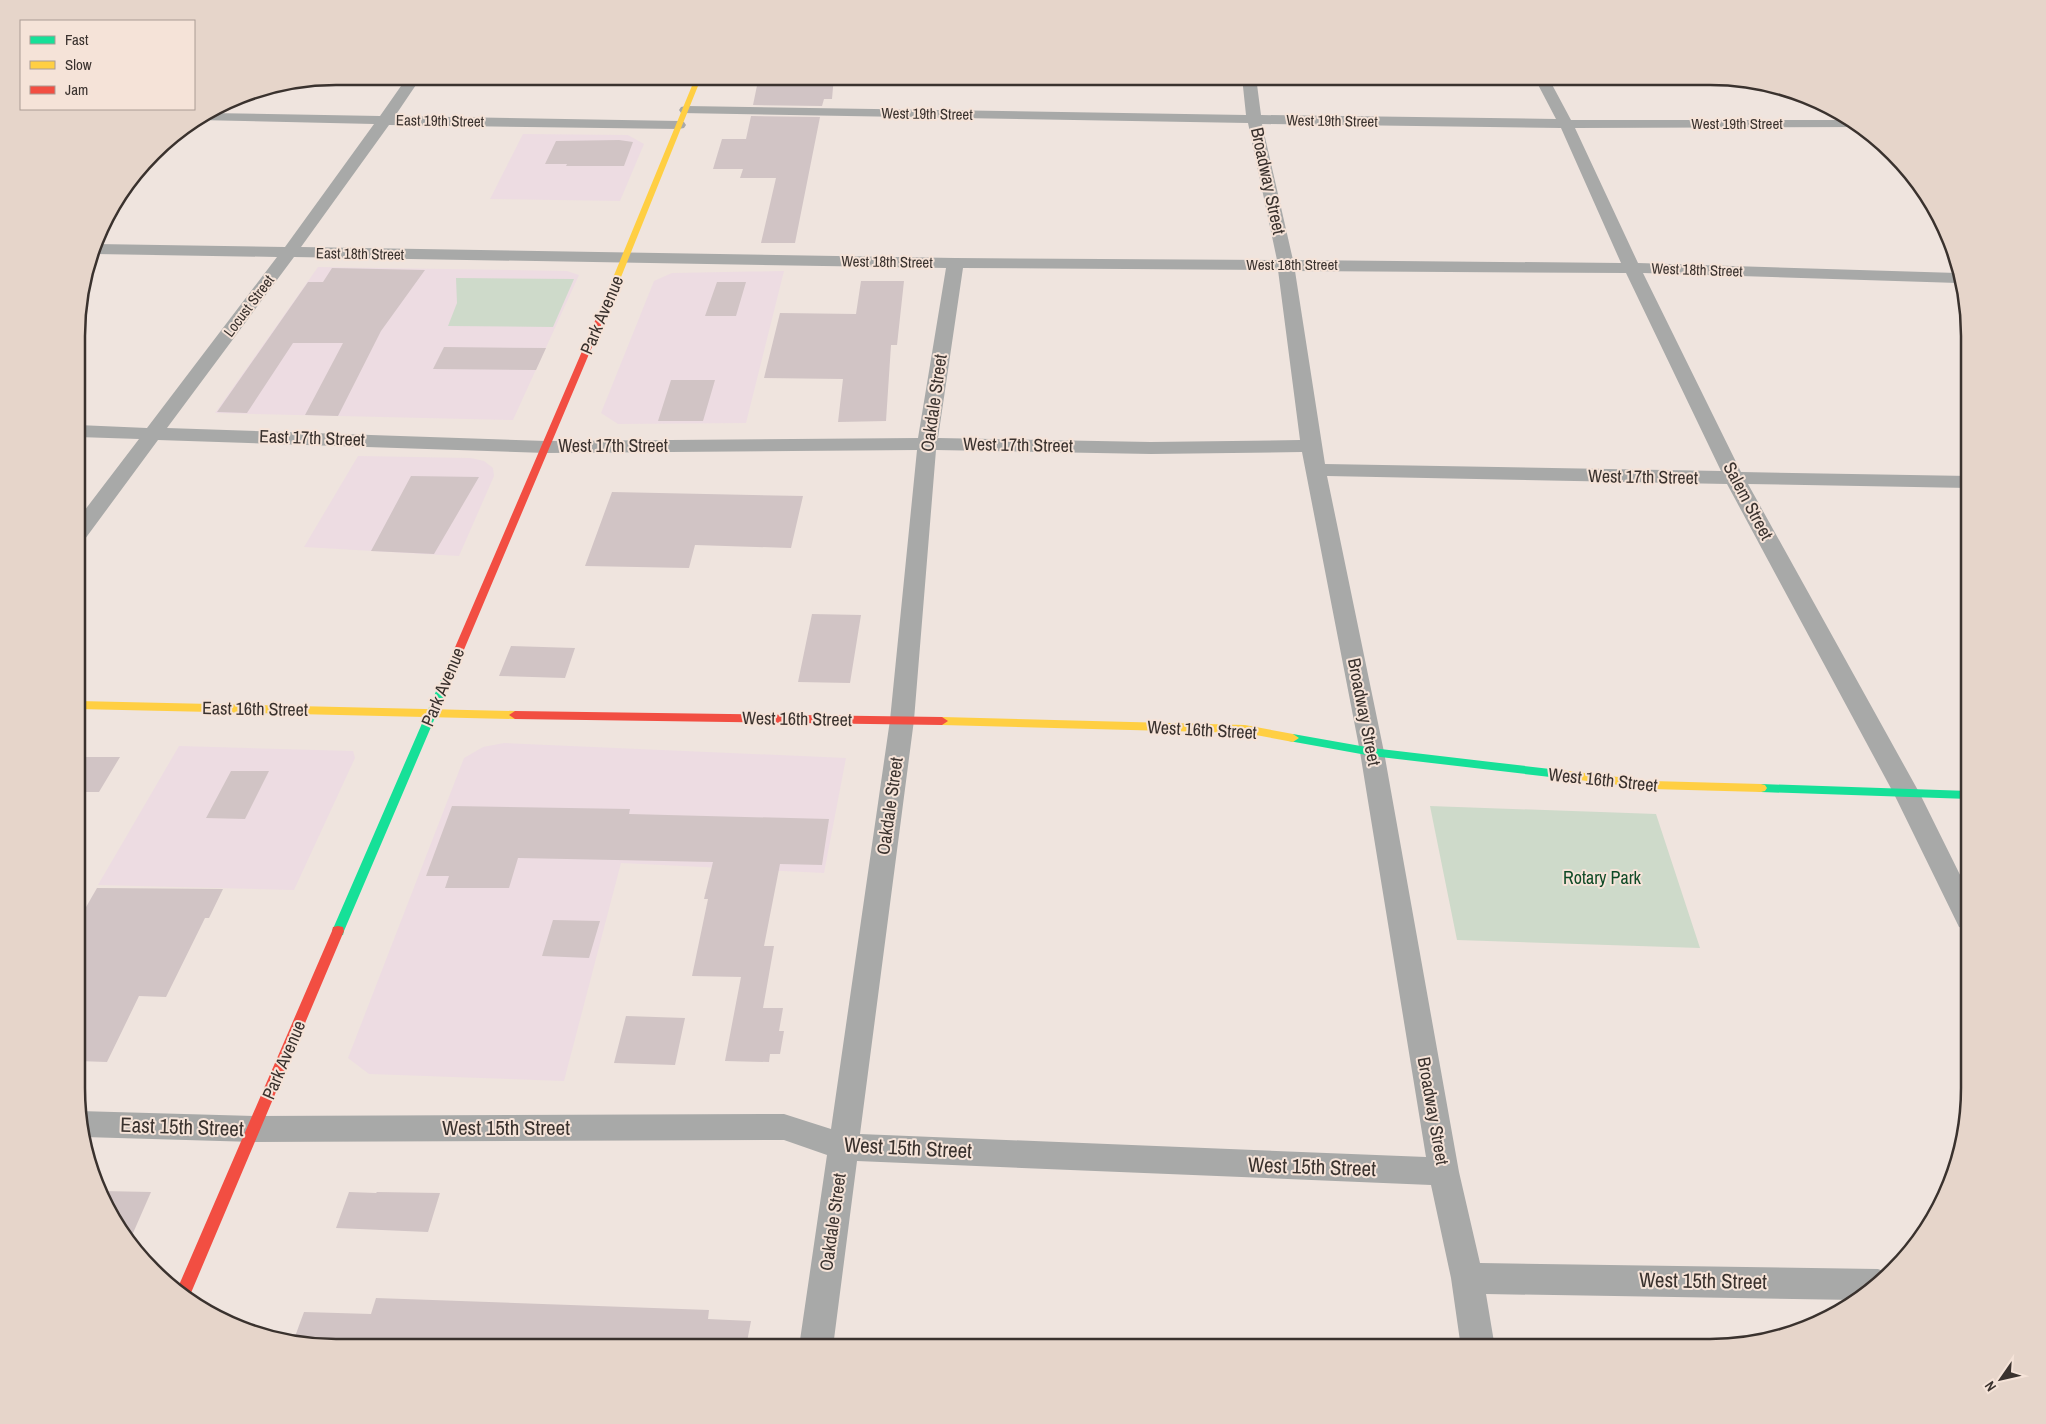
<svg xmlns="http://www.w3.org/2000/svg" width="2046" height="1424" viewBox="0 0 2046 1424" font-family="'Archivo Narrow',sans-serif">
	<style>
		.commercial { fill: #eddce2 }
		.green { fill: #cedaca }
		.building { fill: #d1c4c5 }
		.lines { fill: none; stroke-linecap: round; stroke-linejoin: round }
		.street { fill: #a8a9a8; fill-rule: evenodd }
		.fast { fill: #16e098; fill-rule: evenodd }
		.slow { fill: #ffcf43; fill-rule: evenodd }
		.jam { fill: #f24e42; fill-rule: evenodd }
		.labels { text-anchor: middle; stroke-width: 4; stroke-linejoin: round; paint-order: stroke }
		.far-street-label { font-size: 15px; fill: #3a322e; stroke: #f5e3d8 }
		.street-label { font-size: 18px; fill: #3a322e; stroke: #f5e3d8 }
		.park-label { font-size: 18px; fill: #0f4a26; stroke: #f5e3d8 }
		.near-street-label { font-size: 21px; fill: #3a322e; stroke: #f5e3d8 }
		.rim { fill: none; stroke: #3a322e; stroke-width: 2.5 }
	</style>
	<rect width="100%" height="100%" fill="#efe4de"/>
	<!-- commercial -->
	<path class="commercial" d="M523,134L628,135L644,144L620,201L490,199Z
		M318,267L567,271L579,275L513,420L215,413Z
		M784,271L746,423L618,424L601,413L654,281L672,273Z
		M358,456L471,458L484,461L493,468L494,476L459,556L304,547Z
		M504,743L846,758L824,873L621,863L564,1081L369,1074L348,1058L464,758L483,747Z
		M179,746L353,751L355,758L294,890L98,885Z"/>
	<!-- green -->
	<path class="green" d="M456,278L574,279L553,327L448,326L457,303Z
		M1430,806L1656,814L1700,948L1457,940Z"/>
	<!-- building -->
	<path class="building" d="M759,76H834L832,99H824L822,106L753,105Z
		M751,116L820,117L795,243H761L776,178H740L743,169H713L722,139H746Z
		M619,140L633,142L624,166H566L567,164H545L556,141Z
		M332,268L425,270L381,331L338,416L305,415L343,343H293L247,413L217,412L308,282H323Z
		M861,281H904L897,345H891L886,421L838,422L843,379L764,378L780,313L856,314Z
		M717,282H746L736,316H705Z
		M444,347L546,348L536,370L433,369Z
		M671,380H715L703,421H658Z
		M411,476L479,477L434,554L371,551Z
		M612,492L803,496L791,548L695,545L689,568L585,566Z
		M812,614L861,615L850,683L798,682Z
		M511,646L575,648L565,678L499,676Z
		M78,757H120L99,792H78Z
		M231,771H269L245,819L206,818Z
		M452,806L630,809L629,814L829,819L822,865L780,864L764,946H774L763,1008H783L779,1031H784L780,1054H770L769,1062L725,1061L741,977L692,976L708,899H704L713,862L518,858L509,888H445L449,876H426Z
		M97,888L223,889L209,918H205L166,997L139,996L107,1062L78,1061V921Z
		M553,920L600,921L589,958L542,956Z
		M626,1016L685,1018L675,1065L614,1063Z
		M102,1191L151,1192L130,1240L111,1218Z
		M349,1192L376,1193L377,1192L440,1193L428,1232L336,1228Z
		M376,1298L709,1310L708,1319L751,1321L746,1347H319L293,1342L304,1312L371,1314Z"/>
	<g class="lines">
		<!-- street -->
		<path class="street" d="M408,76H422L395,116L679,121L684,122L686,125L684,128L679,129L389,125L301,247L955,258L1277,260L1248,123L681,113L679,110L681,107L686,106L1246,115L1242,77H1256L1261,115L1556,119L1534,77H1548L1571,120H1849L1863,127L1575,128L1638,263L1957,273L1958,283L1643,273L1741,472L1969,476V488L1748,484L1920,794L1969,893V930L1959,927L1894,794L1727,484L1327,476L1384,752L1459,1172L1480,1263L1878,1269L1890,1274L1881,1284L1856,1300L1486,1294L1495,1348H1461L1451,1278L1431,1185L857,1161L833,1347H799L827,1155L784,1140L254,1142L84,1137L78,1122L79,1111L254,1116L784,1114L831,1129L890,720L917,450L546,453L158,440L85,539L78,540V519L139,439L78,437V425L147,428L277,257L95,254H93L96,244L285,247L374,124L198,120L210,113L380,116ZM1262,124L1561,128L1621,263L1293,260ZM294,257L946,268L918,438L546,441L167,428ZM963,268L1278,270L1300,440L1151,442L938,438ZM1295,271L1626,273L1721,471L1325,464ZM936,450L1151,454L1302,452L1360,752L1426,1157L860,1134L914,720Z"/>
		<!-- fast -->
		<path class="fast" d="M458,648L463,652L344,931L343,935L338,936L333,935L332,931L453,652Z
			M1293,734L1372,748L1559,770L1563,771L1565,774L1563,777L1559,778L1372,756L1289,741L1287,738L1289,735Z
			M1761,784L1969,791V799L1761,792L1757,791L1755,788L1757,785Z"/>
		<!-- slow -->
		<path class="slow" d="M696,76H702L611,302L604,304L603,302Z
			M78,701L515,711L521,715L515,719L78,709Z
			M942,717L1245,725L1293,734L1299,738L1293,742L1245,733L942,725L936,721Z
			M1559,770L1652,781L1761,784L1765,785L1767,788L1765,791L1761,792L1652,789L1555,777L1553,774L1555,771Z"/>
		<!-- jam -->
		<path class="jam" d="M604,300L611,302L463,652L462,655H454L453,652Z
			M515,711L942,717L948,721L942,725L515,719L509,715Z
			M338,926L343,927L344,931L188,1300L176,1292L332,931L333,927Z"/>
	</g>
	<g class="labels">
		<!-- far-street labels -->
		<g class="far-street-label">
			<text transform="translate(927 114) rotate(1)" y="5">West 19th Street</text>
			<text transform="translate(440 121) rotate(1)" y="5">East 19th Street</text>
			<text transform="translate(1332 121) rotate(1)" y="5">West 19th Street</text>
			<text x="1737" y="129">West 19th Street</text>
			<text transform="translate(360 254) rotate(1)" y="5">East 18th Street</text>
			<text transform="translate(887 262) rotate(1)" y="5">West 18th Street</text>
			<text x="1292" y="270">West 18th Street</text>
			<text transform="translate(1697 270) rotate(2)" y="5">West 18th Street</text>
			<text transform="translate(249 306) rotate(-53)" y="5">Locust Street</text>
		</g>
		<!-- street labels -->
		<g class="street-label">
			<text transform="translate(1268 181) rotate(78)" y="6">Broadway Street</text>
			<text transform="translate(602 315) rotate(-67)" y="6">Park Avenue</text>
			<text transform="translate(934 403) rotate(-82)" y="6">Oakdale Street</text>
			<text transform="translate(312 438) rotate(2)" y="6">East 17th Street</text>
			<text transform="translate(1018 445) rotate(1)" y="6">West 17th Street</text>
			<text x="613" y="452">West 17th Street</text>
			<text transform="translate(1643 477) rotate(1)" y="6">West 17th Street</text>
			<text transform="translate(1748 501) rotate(62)" y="6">Salem Street</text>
			<text transform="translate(443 687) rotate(-67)" y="6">Park Avenue</text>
			<text transform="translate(255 709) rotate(1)" y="6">East 16th Street</text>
			<text transform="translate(1364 712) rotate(79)" y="6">Broadway Street</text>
			<text transform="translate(797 719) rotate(1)" y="6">West 16th Street</text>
			<text transform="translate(1202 730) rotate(3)" y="6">West 16th Street</text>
			<text transform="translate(1603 780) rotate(6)" y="6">West 16th Street</text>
			<text transform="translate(890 806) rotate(-82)" y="6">Oakdale Street</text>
			<text transform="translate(284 1060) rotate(-67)" y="6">Park Avenue</text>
			<text transform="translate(1433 1111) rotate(80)" y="6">Broadway Street</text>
			<text transform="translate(833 1222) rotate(-82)" y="6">Oakdale Street</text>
		</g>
		<!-- park labels -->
		<g class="park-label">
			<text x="1602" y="884">Rotary Park</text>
		</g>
		<!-- near-street labels -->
		<g class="near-street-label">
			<text transform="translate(182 1127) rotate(2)" y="7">East 15th Street</text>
			<text x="506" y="1135">West 15th Street</text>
			<text transform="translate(908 1148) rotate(3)" y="7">West 15th Street</text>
			<text transform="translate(1312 1167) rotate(2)" y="7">West 15th Street</text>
			<text transform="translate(1703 1281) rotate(1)" y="7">West 15th Street</text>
		</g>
	</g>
	<!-- crop -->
	<path d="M0 0H2046V1424H0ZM336 85H1710A251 251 0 0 1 1961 336V1088A251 251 0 0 1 1710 1339H336A251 251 0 0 1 85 1088V336A251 251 0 0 1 336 85Z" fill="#e6d5ca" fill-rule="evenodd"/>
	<path class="rim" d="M336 85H1710A251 251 0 0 1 1961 336V1088A251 251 0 0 1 1710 1339H336A251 251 0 0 1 85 1088V336A251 251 0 0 1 336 85Z"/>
	<!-- legend -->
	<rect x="20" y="20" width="175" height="90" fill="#f5e3d8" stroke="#aa9c94"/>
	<rect x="30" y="36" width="25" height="8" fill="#16e098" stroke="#aa9c94"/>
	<text x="65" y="45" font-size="15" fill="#3a322e">Fast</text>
	<rect x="30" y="61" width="25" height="8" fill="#ffcf43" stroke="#aa9c94"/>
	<text x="65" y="70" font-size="15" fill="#3a322e">Slow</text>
	<rect x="30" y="86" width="25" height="8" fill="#f24e42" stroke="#aa9c94"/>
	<text x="65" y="95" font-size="15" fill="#3a322e">Jam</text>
	<!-- north arrow -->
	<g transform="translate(2001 1379) rotate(236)" stroke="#f5e3d8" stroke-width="4" paint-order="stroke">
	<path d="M0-4L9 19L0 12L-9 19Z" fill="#3a322e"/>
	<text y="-8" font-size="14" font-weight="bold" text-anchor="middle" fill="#3a322e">N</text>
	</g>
</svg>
